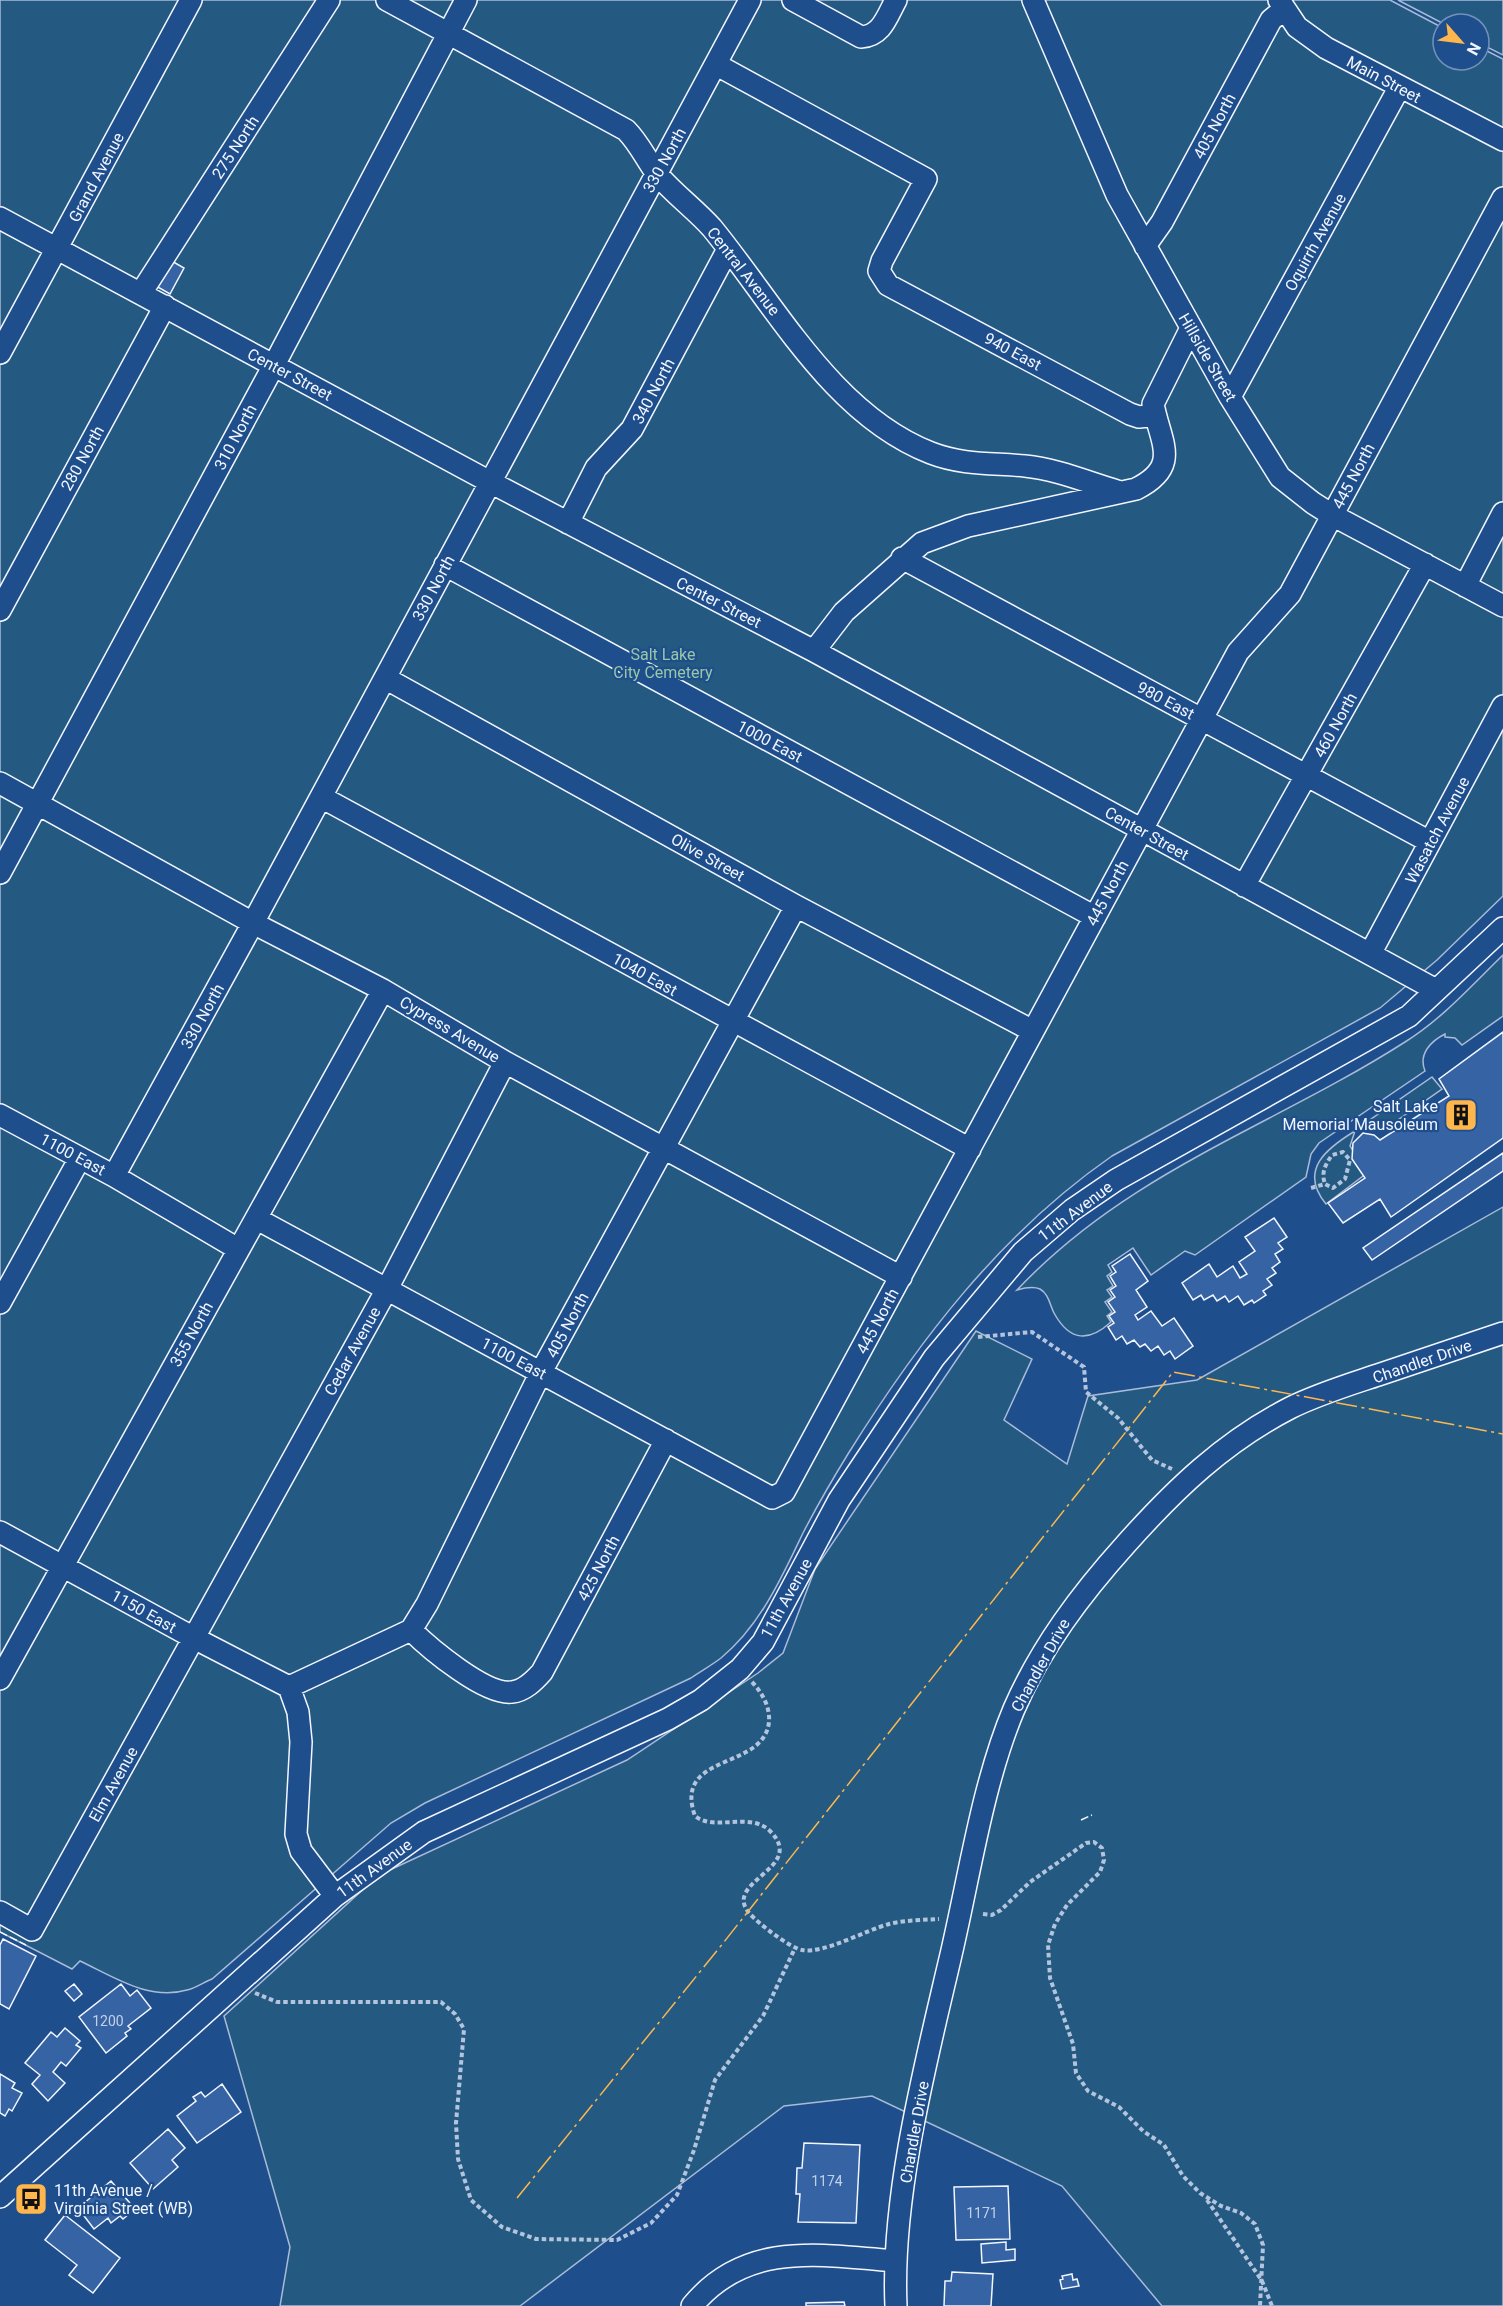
<svg xmlns="http://www.w3.org/2000/svg" width="1503" height="2306" viewBox="0 0 1503 2306" font-family="Roboto,sans-serif">
	<style>
		.green { fill: #245a82; stroke: #a8bbd7; stroke-width: 1.5 }
		.building { fill: #3563a3; stroke: #f2f6ff; stroke-width: 1.5 }
		.lines { fill: none; stroke-linecap: round; stroke-linejoin: round }
		.minor-casing { stroke: #f2f6ff; stroke-width: 24 }
		.path { stroke: #b3c4dc; stroke-width: 4; stroke-dasharray: 4.5 3; stroke-linecap: butt }
		.minor { stroke: #1f4e8c; stroke-width: 21 }
		.fence { stroke: #f2f6ff; stroke-width: 1.5; stroke-dasharray: 8 3; stroke-linecap: butt }
		.power { stroke: #ffb74d; stroke-width: 1.5; stroke-dasharray: 21 4.5 3 4.5; stroke-linecap: butt }
		.labels { text-anchor: middle; stroke-width: 4.5; stroke-linejoin: round; paint-order: stroke }
		.number-label { font-size: 14px; fill: #c3d1e8 }
		.street-label { font-size: 16px; fill: #f2f6ff; stroke: #1f4e8c }
		.park-label { font-size: 16px; fill: #97c8a6; stroke: #1f4e8c }
		.poi-label { font-size: 16px; fill: #f2f6ff; stroke: #1f4e8c; text-anchor: end }
	</style>
	<rect width="100%" height="100%" fill="#1f4e8c"/>
	<!-- green -->
	<path class="green" d="M0,0H1390L1443,28V60H1479V47L1503,59V896L1437,960L1380,1008L1112,1156C1001,1233 919,1340 848,1454C832,1480 817,1506 803,1533C782,1577 760,1626 721,1658C712,1665 701,1671 691,1678L425,1803L391,1823L212,1979C204,1982 196,1988 187,1990C149,2001 114,1977 80,1961L72,1969L0,1932Z
		M1398,0H1503V55L1479,43V24H1444Z
		M1503,955V1016L1462,1045L1455,1038L1445,1037V1034C1431,1041 1418,1054 1425,1071L1319,1143L1311,1154L1306,1177L1195,1255L1185,1251L1151,1275L1133,1248L1108,1265L1112,1272L1107,1276L1113,1286L1107,1290L1112,1297L1105,1302L1112,1312L1107,1316L1111,1322C1089,1342 1070,1342 1054,1313C1050,1306 1049,1294 1040,1289C1033,1286 1024,1288 1017,1290C1129,1171 1272,1127 1405,1042C1442,1019 1472,985 1503,955Z
		M1432,1077L1442,1089L1382,1131L1378,1127L1364,1124Z
		M1355,1131L1350,1146L1367,1173L1326,1204C1298,1170 1327,1148 1355,1131Z
		M1503,1207V2306H1162L1062,2186L872,2096L784,2106L520,2306H280L290,2247L224,2016L379,1875L627,1760L758,1673L783,1653L815,1569L976,1331L1032,1359L1004,1420L1067,1464L1088,1396L1197,1380Z"/>
	<!-- building -->
	<path class="building" d="M170,260L184,268L170,294L156,286Z
		M1503,1032V1138L1391,1217L1380,1199L1343,1223L1328,1203L1365,1178L1352,1159L1353,1143L1363,1133L1374,1135L1380,1140L1449,1096L1439,1079Z
		M1503,1153V1171L1372,1260L1363,1248Z
		M1274,1218L1287,1237L1278,1243L1283,1249L1275,1254L1280,1262L1272,1268L1276,1273L1267,1279L1272,1285L1263,1291L1266,1295L1254,1303L1252,1300L1244,1305L1238,1296L1229,1302L1225,1296L1217,1301L1213,1295L1204,1300L1201,1295L1193,1300L1182,1283L1209,1264L1217,1277L1233,1266L1240,1278L1247,1274L1239,1262L1255,1251L1245,1237Z
		M1130,1254L1148,1281L1136,1290L1147,1307L1135,1315L1138,1320L1151,1311L1162,1326L1174,1318L1193,1346L1175,1359L1170,1351L1164,1355L1158,1346L1151,1351L1145,1344L1140,1347L1134,1340L1127,1344L1122,1336L1116,1340L1108,1327L1114,1323L1109,1316L1115,1312L1108,1302L1115,1297L1110,1290L1116,1286L1110,1276L1116,1272L1112,1266Z
		M3,1939L36,1956L9,2009L0,2004V1945Z
		M74,1984L82,1994L74,2001L65,1991Z
		M121,1984L130,1996L137,1990L151,2008L128,2026L131,2029L125,2033L127,2036L106,2053L79,2017Z
		M65,2028L80,2041L76,2045L81,2048L66,2066L61,2062L53,2072L65,2083L48,2101L32,2084L40,2075L25,2063L51,2032L57,2037Z
		M0,2074L15,2083L12,2088L22,2093L12,2111L9,2109L5,2116L0,2113Z
		M222,2084L241,2112L197,2143L177,2116L196,2101L193,2097L201,2092L205,2097Z
		M168,2129L185,2148L172,2160L178,2167L153,2189L130,2163Z
		M804,2143L860,2145L856,2223L798,2222L800,2194H796L797,2168H802Z
		M111,2181L135,2209L123,2219L120,2216L111,2223L108,2218L94,2229L78,2208Z
		M1008,2186L1010,2239L956,2240L954,2187Z
		M65,2215L120,2258L93,2293L69,2275L77,2265L45,2240Z
		M1006,2242V2250L1015,2249V2260L982,2263L981,2244Z
		M952,2272L993,2274L991,2306H944L945,2281H951Z
		M1072,2274L1073,2280L1077,2279L1079,2286L1062,2289L1060,2280L1063,2279L1062,2276Z
		M844,2302L845,2306H806V2303Z"/>
	<g class="lines">
		<!-- minor casing -->
		<g class="minor-casing">
			<path id="minor" d="M387,0L626,130C639,143 646,159 657,174C674,194 695,209 712,228C776,306 833,415 931,453C962,465 992,463 1025,466C1056,469 1087,482 1117,491
				M793,0L861,37C882,36 887,16 896,0
				M1033,0L1117,195L1230,397L1280,477L1313,503L1332,515L1503,606
				M1279,0L1297,27L1326,48L1503,140
				M717,65L926,179L882,261L879,271L888,285L1130,414L1139,417L1155,415
				M0,218L490,482L814,651L1436,990
				M1145,246L1162,222L1271,20L1284,9
				M141,293L329,0
				M0,353L191,0
				M1230,397L1399,88
				M568,523L596,468L632,429L727,251
				M902,558L1430,842
				M445,565L1095,917
				M1465,586L1503,513
				M0,610L165,306
				M814,651L844,612L922,543L968,526L1136,489C1182,466 1160,442 1153,404L1191,328
				M385,678L796,906L1033,1031
				M0,783L253,923L383,990L505,1062L901,1277
				M321,797L970,1149
				M0,873L274,365L466,0
				M1244,886L1425,564
				M1370,954L1503,706
				M0,1115L114,1176L238,1249
				M114,1176L253,923L750,0
				M257,1219L772,1498L784,1492L1238,652L1290,594L1503,198
				M0,1303L80,1158
				M0,1532L194,1638L289,1687
				M411,1630C429,1648 486,1696 512,1692C524,1691 534,1681 542,1672L666,1440
				M0,1679L383,990
				M289,1687L411,1630L427,1604L541,1372L796,906
				M289,1687L298,1712L301,1742L296,1834L301,1851L335,1896
				M0,1912L32,1930L387,1289L505,1062
				M0,2197L335,1896L424,1832L668,1719L701,1700L740,1669L763,1642L839,1500L934,1358L1023,1252L1072,1210L1116,1180L1409,1016L1503,928
				M692,2306C746,2240 822,2255 896,2261
				M896,2306C891,2197 925,2066 950,1959C969,1879 982,1785 1014,1709C1041,1647 1081,1594 1126,1544C1175,1489 1224,1442 1290,1408C1318,1394 1348,1385 1378,1375C1420,1361 1461,1347 1503,1333"/>
		</g>
		<!-- path -->
		<path class="path" d="M1311,1188L1325,1184L1333,1188L1345,1179L1350,1160L1343,1152L1332,1155C1325,1165 1321,1173 1325,1184
			M978,1337L1032,1332L1084,1367L1086,1392L1118,1418L1152,1460L1172,1469
			M752,1682C773,1704 778,1734 748,1751C720,1767 679,1771 695,1816C714,1832 750,1811 770,1831C808,1869 720,1881 750,1914C758,1923 790,1948 802,1950C824,1954 866,1930 889,1924C905,1920 923,1920 939,1919
			M983,1914L992,1915L1001,1910L1030,1882L1086,1843L1094,1842L1102,1848L1104,1860L1100,1872L1067,1905L1055,1924L1048,1945L1050,1978L1073,2044L1076,2073L1088,2091L1119,2107L1143,2131L1164,2145L1183,2176L1200,2193L1221,2206L1241,2213L1255,2224L1263,2245L1260,2306
			M255,1993L277,2002H441L455,2014L464,2029L456,2123L458,2159L471,2200L502,2227L536,2239L617,2240L651,2223L677,2195L694,2150L715,2080L763,2016L795,1948
			M1207,2200L1262,2281L1272,2306"/>
		<!-- minor -->
		<use href="#minor" class="minor"/>
		<!-- fence -->
		<path class="fence" d="M1081,1820L1092,1815
			M0,1932L26,1945"/>
		<!-- power -->
		<path class="power" d="M517,2198L724,1942L1173,1372L1503,1434"/>
	</g>
	<!-- icons -->
	<defs>
		<g id="building-square" transform="scale(1.725)"><rect x="-9" y="-9" width="18" height="18" rx="4" fill="#ffb74d" stroke="#1f4e8c"/><path d="M-4-6H4V6H1V3H-1V6H-4ZM-2.5-4.3h1.7v1.8h-1.7ZM.8-4.3h1.7v1.8H.8ZM-2.5-1h1.7V.8h-1.7ZM.8-1h1.7V.8H.8Z" fill="#111"/></g>
		<g id="bus-square" transform="scale(1.725)"><rect x="-9" y="-9" width="18" height="18" rx="4" fill="#ffb74d" stroke="#1f4e8c"/><path d="M-5-6H5V4H4V6H2V4H-2V6H-4V4H-5ZM-3.5-4V0h7V-4ZM-3.5 1.2v1.5H-2V1.2ZM2 1.2v1.5H3.5V1.2Z" fill="#111"/></g>
	</defs>
	<g fill-rule="evenodd">
		<use href="#building-square" x="1461" y="1115"/>
		<use href="#bus-square" x="31" y="2199"/>
	</g>
	<g class="labels">
		<!-- number labels -->
		<g class="number-label">
			<text x="108" y="2026">1200</text>
			<text x="827" y="2186">1174</text>
			<text x="982" y="2218">1171</text>
		</g>
		<!-- street labels -->
		<g class="street-label">
			<text transform="translate(1384 79) rotate(28)" y="6">Main Street</text>
			<text transform="translate(1214 126) rotate(-62)" y="6">405 North</text>
			<text transform="translate(235 147) rotate(-57)" y="6">275 North</text>
			<text transform="translate(664 160) rotate(-61)" y="6">330 North</text>
			<text transform="translate(96 177) rotate(-62)" y="6">Grand Avenue</text>
			<text transform="translate(1315 242) rotate(-61)" y="6">Oquirrh Avenue</text>
			<text transform="translate(744 271) rotate(52)" y="6">Central Avenue</text>
			<text transform="translate(1013 351) rotate(28)" y="6">940 East</text>
			<text transform="translate(1208 357) rotate(60)" y="6">Hillside Street</text>
			<text transform="translate(290 374) rotate(28)" y="6">Center Street</text>
			<text transform="translate(653 391) rotate(-62)" y="6">340 North</text>
			<text transform="translate(235 437) rotate(-62)" y="6">310 North</text>
			<text transform="translate(82 458) rotate(-61)" y="6">280 North</text>
			<text transform="translate(1353 476) rotate(-62)" y="6">445 North</text>
			<text transform="translate(433 588) rotate(-62)" y="6">330 North</text>
			<text transform="translate(719 602) rotate(27)" y="6">Center Street</text>
			<text transform="translate(1166 700) rotate(28)" y="6">980 East</text>
			<text transform="translate(1335 725) rotate(-61)" y="6">460 North</text>
			<text transform="translate(770 741) rotate(28)" y="6">1000 East</text>
			<text transform="translate(1437 830) rotate(-62)" y="6">Wasatch Avenue</text>
			<text transform="translate(1147 833) rotate(29)" y="6">Center Street</text>
			<text transform="translate(708 857) rotate(29)" y="6">Olive Street</text>
			<text transform="translate(1107 893) rotate(-62)" y="6">445 North</text>
			<text transform="translate(645 974) rotate(29)" y="6">1040 East</text>
			<text transform="translate(202 1016) rotate(-61)" y="6">330 North</text>
			<text transform="translate(450 1029) rotate(31)" y="6">Cypress Avenue</text>
			<text transform="translate(73 1154) rotate(28)" y="6">1100 East</text>
			<text transform="translate(1075 1211) rotate(-37)" y="6">11th Avenue</text>
			<text transform="translate(877 1321) rotate(-62)" y="6">445 North</text>
			<text transform="translate(567 1325) rotate(-62)" y="6">405 North</text>
			<text transform="translate(191 1334) rotate(-61)" y="6">355 North</text>
			<text transform="translate(352 1351) rotate(-61)" y="6">Cedar Avenue</text>
			<text transform="translate(514 1358) rotate(28)" y="6">1100 East</text>
			<text transform="translate(1422 1361) rotate(-19)" y="6">Chandler Drive</text>
			<text transform="translate(598 1568) rotate(-62)" y="6">425 North</text>
			<text transform="translate(786 1598) rotate(-61)" y="6">11th Avenue</text>
			<text transform="translate(144 1611) rotate(29)" y="6">1150 East</text>
			<text transform="translate(1040 1665) rotate(-61)" y="6">Chandler Drive</text>
			<text transform="translate(113 1784) rotate(-61)" y="6">Elm Avenue</text>
			<text transform="translate(374 1868) rotate(-36)" y="6">11th Avenue</text>
			<text transform="translate(914 2132) rotate(-80)" y="6">Chandler Drive</text>
		</g>
		<!-- park labels -->
		<g class="park-label">
			<text x="663" y="660">Salt Lake<tspan x="663" dy="18">City Cemetery</tspan></text>
		</g>
		<!-- poi labels -->
		<g class="poi-label">
			<text x="1438" y="1112">Salt Lake<tspan x="1438" dy="18">Memorial Mausoleum</tspan></text>
			<text x="54" y="2196" text-anchor="start">11th Avenue /<tspan x="54" dy="18">Virginia Street (WB)</tspan></text>
		</g>
	</g>
	<!-- north arrow -->
	<g transform="translate(1461 42) rotate(118)"><circle r="28" fill="#1f4e8c" stroke="#7391ba" stroke-width="1.5"/>
	<path d="M0-4.5L10 22L0 15L-10 22Z" fill="#ffb74d"/>
	<text y="-9" font-size="16" font-weight="bold" text-anchor="middle" fill="#f2f6ff">N</text>
	</g>
</svg>
